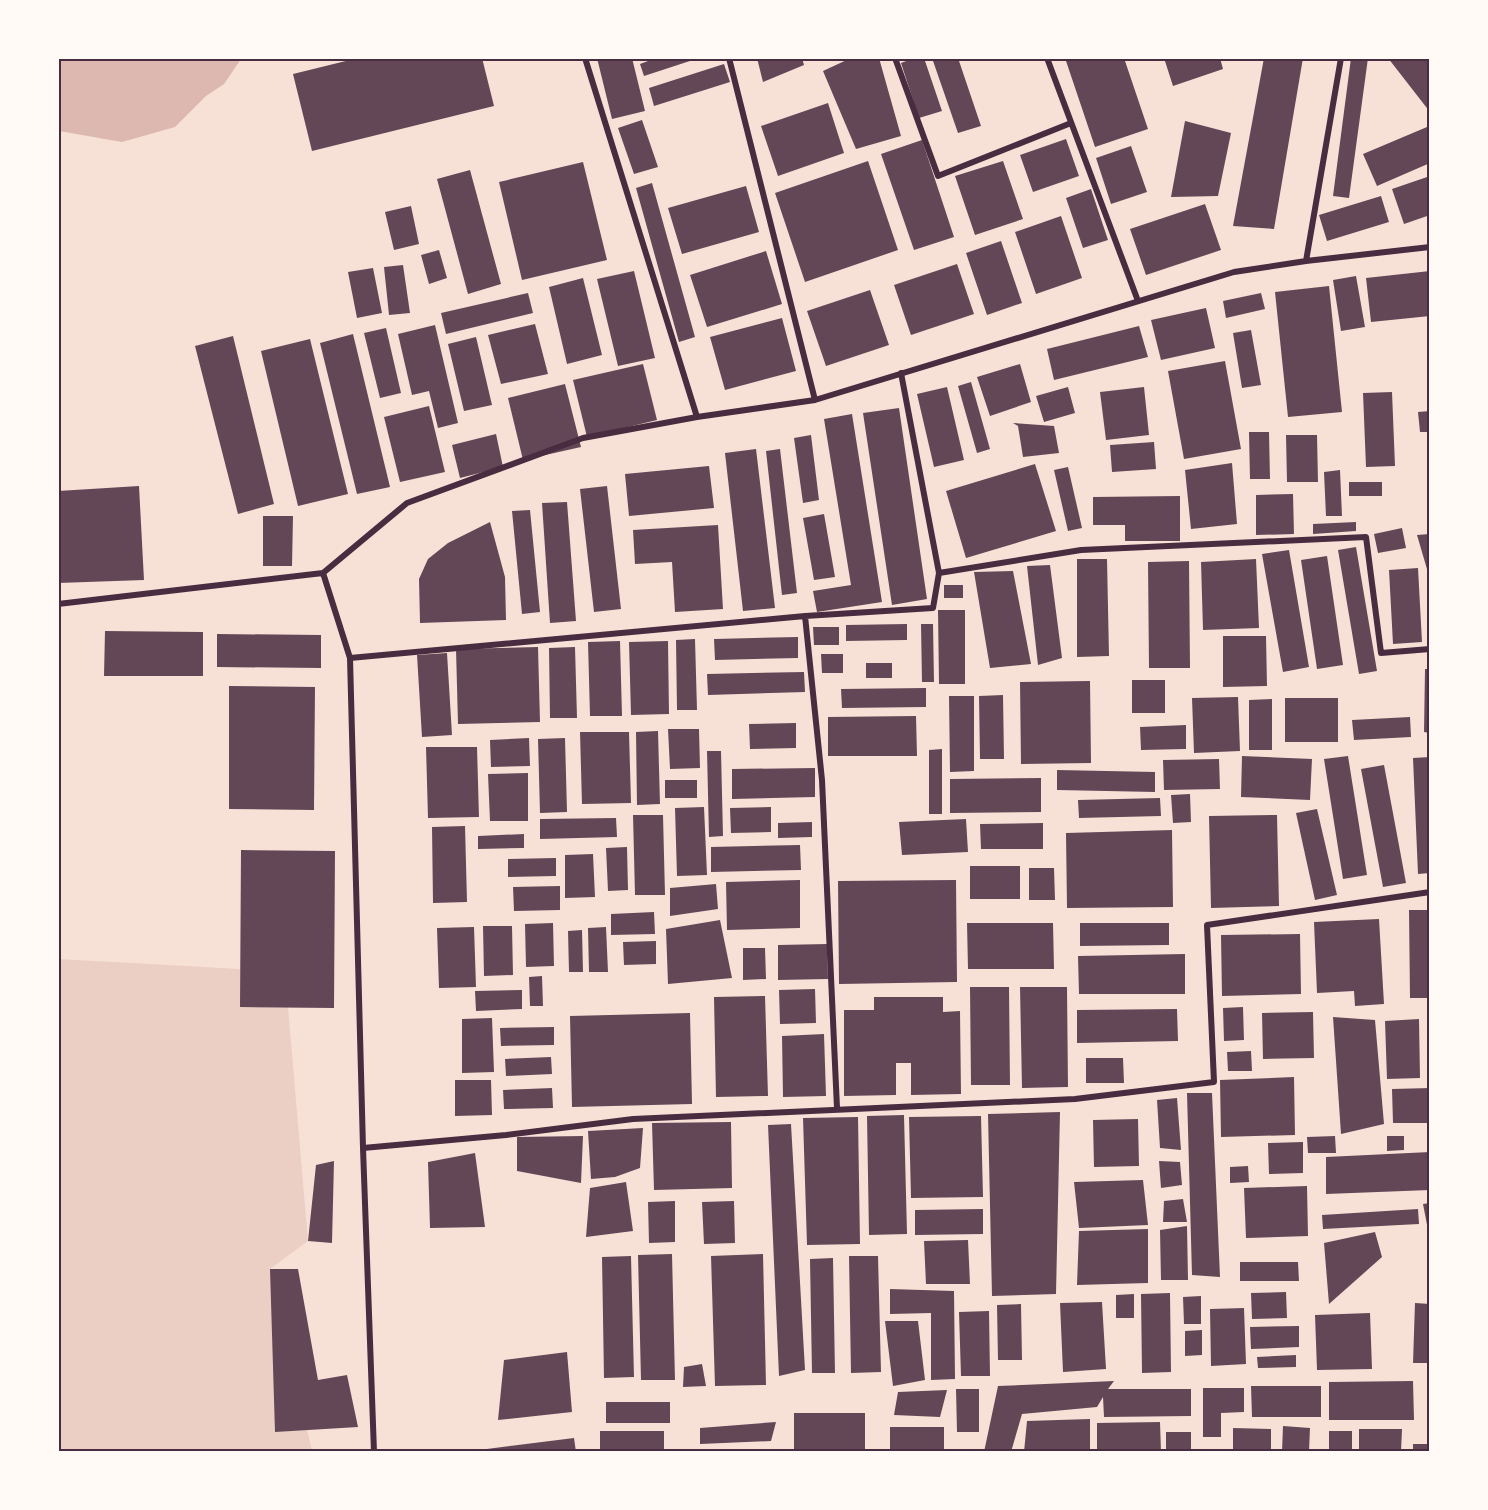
<svg xmlns="http://www.w3.org/2000/svg" width="1488" height="1510" viewBox="0 0 1488 1510" font-family="Cabin,sans-serif">
	<style>
		.green { fill: #ebcfc5 }
		.water { fill: #dcb8b0 }
		.building { fill: #644757 }
		.lines { fill: none; stroke-linecap: round; stroke-linejoin: round }
		.minor { stroke: #4a2c40; stroke-width: 6 }
		.neatline { fill: none; stroke: #4a2c40; stroke-width: 2 }
	</style>
	<rect width="100%" height="100%" fill="#f7e1d7"/>
	<!-- green -->
	<path class="green" d="M58,959L240,969V1007H288L308,1241L270,1269L312,1451H59Z"/>
	<!-- water -->
	<path class="water" d="M58,59L59,58L241,59L224,84L206,96L175,127L122,142L59,131Z"/>
	<!-- building -->
	<path class="building" d="M358,58H482L494,106L312,151L293,74Z
		M597,58H632L645,111L612,119Z
		M656,58H696V59L644,76L640,64Z
		M757,58H802L804,65L763,82Z
		M851,58H879L901,136L856,149L823,71Z
		M914,58H924L942,111L919,118L901,63Z
		M932,58H958L981,126L958,133Z
		M1065,58H1124L1148,129L1095,147Z
		M1164,58H1220L1223,69L1173,86Z
		M1264,58H1303L1274,229L1233,226Z
		M1351,58H1368L1349,198L1333,196Z
		M1388,58H1425L1430,64V112Z
		M724,64L730,82L654,106L649,88Z
		M828,103L844,153L778,176L761,126Z
		M642,120L658,167L634,174L618,128Z
		M1185,121L1231,133L1218,196L1171,197Z
		M1427,127L1430,133V163L1377,186L1363,154Z
		M1066,139L1079,176L1033,192L1020,155Z
		M922,140L954,237L914,250L881,154Z
		M1131,146L1147,192L1111,204L1096,158Z
		M868,161L898,250L805,282L775,193Z
		M1003,161L1023,219L975,235L955,176Z
		M583,162L607,260L522,280L499,182Z
		M470,170L501,284L468,294L437,179Z
		M1430,176V215L1404,224L1392,189Z
		M652,183L695,337L679,342L636,188Z
		M746,186L759,232L682,254L668,208Z
		M1091,189L1108,240L1083,248L1066,198Z
		M1381,196L1389,222L1327,241L1319,215Z
		M1205,204L1221,250L1146,275L1130,229Z
		M411,206L419,244L394,250L385,212Z
		M1061,216L1082,278L1036,294L1015,232Z
		M1001,241L1022,303L987,315L966,253Z
		M439,250L447,278L429,284L421,255Z
		M766,251L782,304L707,327L690,275Z
		M957,264L974,314L911,335L894,285Z
		M403,265L410,313L389,315L384,267Z
		M373,268L382,313L357,318L348,272Z
		M634,271L655,358L618,366L597,279Z
		M1430,271V316L1371,322L1366,278Z
		M1356,276L1365,327L1341,331L1333,280Z
		M583,278L602,355L567,364L549,287Z
		M1329,286L1342,412L1288,417L1275,292Z
		M870,290L889,345L826,366L807,311Z
		M528,293L533,313L446,334L441,313Z
		M1261,293L1265,309L1226,318L1223,301Z
		M1206,308L1215,348L1161,360L1151,320Z
		M782,318L796,371L725,390L710,337Z
		M535,324L548,374L501,384L488,335Z
		M435,325L458,423L438,428L429,391L412,395L398,334Z
		M1139,326L1148,357L1054,380L1047,349Z
		M386,328L401,393L380,398L364,333Z
		M1251,330L1261,385L1242,388L1233,333Z
		M353,334L390,487L357,494L320,343Z
		M233,336L274,504L238,514L195,346Z
		M476,337L492,405L464,411L448,344Z
		M310,339L348,494L298,506L261,351Z
		M1225,361L1241,449L1184,459L1168,371Z
		M643,364L657,420L587,437L573,380Z
		M1020,364L1031,402L990,416L977,377Z
		M971,382L990,449L977,453L958,386Z
		M565,384L581,447L523,460L508,398Z
		M947,387L964,460L934,467L917,394Z
		M1068,387L1075,413L1044,422L1036,396Z
		M1144,387L1149,435L1106,440L1100,392Z
		M1392,392L1395,466L1366,467L1363,393Z
		M429,406L445,472L400,482L384,417Z
		M899,408L927,599L892,605L863,413Z
		M1430,411V432H1420L1418,412Z
		M852,414L882,602L817,612L813,591L851,585L824,419Z
		M1013,423L1054,426L1059,453L1023,457L1018,426Z
		M1249,432H1269L1270,479H1250Z
		M496,434L503,467L460,478L452,445Z
		M811,435L819,500L803,503L794,438Z
		M1286,435H1317L1318,482H1287Z
		M1154,442L1156,469L1112,472L1110,445Z
		M756,449L775,608L743,611L725,453Z
		M780,449L797,593L782,595L766,451Z
		M1232,463L1237,524L1191,529L1185,470Z
		M1035,464L1056,531L966,558L946,491Z
		M709,466L714,508L629,516L625,474Z
		M1068,467L1082,528L1068,531L1054,470Z
		M1340,470L1342,516H1326L1324,472Z
		M1349,482H1382V496H1349Z
		M139,486L144,580L58,583V491Z
		M607,486L621,609L594,612L580,489Z
		M1293,494L1294,534L1256,535V495Z
		M1180,496V541H1125V525H1093V497Z
		M567,502L576,621L550,623L542,503Z
		M530,510L540,612L522,614L512,511Z
		M824,514L835,577L814,580L803,518Z
		M263,516H293L292,566H263Z
		M490,522L505,577L506,620L420,623L419,579L428,559L448,543Z
		M1356,522V531L1313,534V524Z
		M718,525L723,609L675,612L672,562L635,564L633,530Z
		M1402,528L1406,548L1378,553L1374,534Z
		M1430,534V576H1429L1417,535Z
		M1356,547L1377,671L1359,674L1338,550Z
		M1289,550L1309,667L1283,672L1262,554Z
		M1327,556L1343,665L1317,669L1301,560Z
		M1077,559H1107L1109,656L1077,657Z
		M1256,559L1259,628L1203,630L1201,562Z
		M1189,561L1190,668H1149L1148,562Z
		M1050,565L1062,658L1038,665L1027,566Z
		M1418,568L1422,642L1393,644L1389,570Z
		M1013,571L1031,664L990,668L974,572Z
		M944,585H963V598H944Z
		M938,610H965V684H939Z
		M907,624V640L846,641V625Z
		M921,624H933L934,682H922Z
		M813,627H839V645H814Z
		M105,631L203,632V676H104Z
		M217,634L321,635V668L217,667Z
		M1223,636H1266L1267,686L1223,687Z
		M798,637V658L715,660L714,639Z
		M695,639L697,710H677L676,640Z
		M620,641L622,716H590L588,642Z
		M668,641L669,714L631,715L629,642Z
		M538,647L540,722L458,724L456,649Z
		M575,647L577,718H550L549,648Z
		M447,653L452,735L422,737L417,655Z
		M821,654H843V673H822Z
		M866,663H892V678H866Z
		M1425,669H1430V733L1424,732Z
		M804,672L805,692L708,695L707,674Z
		M1132,680H1165V713H1132Z
		M1090,681L1091,763L1021,764L1020,682Z
		M229,686L315,687L314,810L229,809Z
		M926,688V707L842,708L841,689Z
		M1003,695L1004,759H980L979,696Z
		M949,696H974V771L950,772Z
		M1238,697L1240,751L1194,753L1192,698Z
		M1285,698H1338V742H1285Z
		M1272,699V750H1249V700Z
		M916,716L917,756H828V717Z
		M1410,717L1411,737L1354,740L1352,720Z
		M796,723V748L750,749L749,724Z
		M1186,725V749L1141,750L1140,727Z
		M668,729H699L700,768L670,769Z
		M658,731L660,804L637,805L636,732Z
		M580,732H629L631,803L582,804Z
		M529,738L530,766L491,767L490,740Z
		M565,738L567,812L540,813L538,739Z
		M426,747H477L479,817L428,818Z
		M942,749V814H929V750Z
		M707,751H721L723,836L709,837Z
		M1242,756L1312,759L1310,800L1241,797Z
		M1348,756L1367,875L1343,879L1324,759Z
		M1430,757V873L1418,874L1413,758Z
		M1219,759L1220,789L1164,790L1163,760Z
		M1384,765L1406,883L1383,887L1361,769Z
		M815,768V797L732,799V769Z
		M1057,770L1155,772V792L1057,790Z
		M528,773V821H490L488,774Z
		M1041,778V812L950,813V779Z
		M665,780H697V798H665Z
		M1190,794L1191,822L1173,823L1171,795Z
		M1160,798L1161,816L1079,818L1078,800Z
		M704,807L707,875L677,876L675,808Z
		M771,807V832L731,833L730,808Z
		M1317,809L1337,895L1315,900L1296,813Z
		M633,815H663L665,895H635Z
		M1277,815L1279,906L1211,908L1209,816Z
		M616,818L617,837L540,839V819Z
		M966,819L968,852L902,855L899,822Z
		M812,822V837L778,838V823Z
		M1043,823V849H981L980,824Z
		M465,826L467,902L433,903L432,827Z
		M1172,830L1173,907L1067,908L1066,833Z
		M524,834V848L478,849V836Z
		M800,845L801,870L711,872V847Z
		M627,847L628,890L608,891L606,848Z
		M241,850L335,851L334,1008L240,1007Z
		M593,854L595,897L565,898V855Z
		M556,858V876L508,877V859Z
		M970,866H1020V899H970Z
		M1029,868H1054L1055,900H1029Z
		M800,880V928L727,930L726,882Z
		M956,880L957,982L839,984L838,881Z
		M716,884L718,909L670,916V888Z
		M560,886V910L514,911L513,887Z
		M1409,910H1429L1430,998H1410Z
		M654,912L655,934L611,935V914Z
		M1379,919L1384,1004L1355,1006L1354,991L1317,993L1314,922Z
		M720,920L732,978L668,984L666,929Z
		M553,923L554,966L526,967L525,924Z
		M967,923H1053L1054,969H968Z
		M1080,923H1169V945L1080,946Z
		M483,926H512L513,975L484,976Z
		M474,927L476,987L439,988L437,928Z
		M606,927L608,972H589L588,928Z
		M582,930L583,972H569L568,931Z
		M1300,934L1301,994L1222,996L1221,935Z
		M656,941V964L624,965L623,942Z
		M827,944L828,979L778,980V945Z
		M743,948H765L766,979L743,980Z
		M1185,954V994H1079L1078,956Z
		M542,976L543,1006H530L529,977Z
		M970,987H1009L1010,1085H971Z
		M1020,987H1067L1068,1087L1022,1088Z
		M815,989L816,1023L780,1024L779,990Z
		M522,990V1009L476,1011L475,991Z
		M765,996L768,1096L716,1097L714,997Z
		M874,997H943V1012L960,1011L961,1094L911,1095V1063H896V1095L844,1096V1010H874Z
		M1243,1007L1244,1040L1224,1041L1223,1008Z
		M1177,1009L1178,1041L1077,1043V1010Z
		M1313,1012L1314,1058L1263,1059L1262,1013Z
		M690,1013L692,1104L572,1107L570,1016Z
		M1333,1017L1375,1020L1384,1124L1341,1134Z
		M492,1018L494,1072L462,1073V1019Z
		M1419,1019L1420,1078L1387,1079L1385,1021Z
		M554,1027V1045L501,1046L500,1028Z
		M824,1034L826,1096L783,1097L782,1036Z
		M1251,1051L1252,1071H1228L1227,1052Z
		M551,1057L552,1074L506,1076L505,1059Z
		M1086,1058H1123L1124,1083H1086Z
		M1294,1077L1295,1135L1221,1137L1220,1080Z
		M455,1080H491L492,1115L455,1116Z
		M552,1088L553,1108L504,1109L503,1090Z
		M1430,1088V1123H1393L1392,1089Z
		M1187,1093H1212L1220,1277L1192,1275Z
		M1177,1098L1181,1150L1160,1148L1157,1100Z
		M1060,1112L1056,1294L992,1296L988,1114Z
		M904,1115L907,1234L869,1235L867,1116Z
		M981,1116L983,1197L911,1198L909,1117Z
		M858,1117L860,1244L807,1245L803,1118Z
		M1138,1119L1139,1166L1094,1167L1093,1120Z
		M731,1122L732,1188L654,1190L652,1123Z
		M791,1124L805,1370L779,1376L768,1125Z
		M643,1128L640,1168L615,1177L591,1179L588,1131Z
		M583,1136L581,1183L517,1171V1137Z
		M1335,1136L1336,1153H1308L1307,1137Z
		M1387,1136H1404V1150L1387,1151Z
		M1303,1142V1173L1269,1174L1268,1143Z
		M1430,1152V1190L1326,1194V1157Z
		M475,1153L485,1227L430,1228L428,1162Z
		M334,1161L332,1243L308,1241L316,1165Z
		M1159,1161L1180,1162L1182,1185L1161,1188Z
		M1248,1166L1249,1182L1230,1183V1167Z
		M1143,1180L1148,1225L1079,1228L1074,1182Z
		M626,1182L633,1231L586,1237L590,1188Z
		M1307,1186L1308,1236L1246,1238L1244,1188Z
		M1183,1199L1187,1222H1163L1164,1201Z
		M675,1201V1242L649,1243L648,1202Z
		M734,1201L735,1243L704,1244L702,1202Z
		M1430,1203V1230H1428L1423,1204Z
		M983,1209V1234L915,1235V1210Z
		M1418,1209L1419,1224L1323,1229L1322,1215Z
		M1187,1226L1188,1280H1161L1160,1230Z
		M1148,1229V1283L1077,1285L1079,1231Z
		M1375,1232L1382,1257L1329,1304L1324,1243Z
		M968,1240L970,1284H926L924,1241Z
		M1427,1245H1430V1287H1427Z
		M672,1254L675,1380H641L638,1255Z
		M763,1254L766,1385L715,1386L711,1256Z
		M631,1256L634,1377L604,1378L602,1257Z
		M849,1256H878L881,1372L851,1373Z
		M833,1258L835,1373H812L810,1259Z
		M1240,1262H1298L1299,1281H1240Z
		M270,1269H298L318,1380L347,1375L358,1427L275,1432Z
		M890,1289L954,1291L955,1379L931,1380V1313L890,1314Z
		M1286,1292L1287,1318L1252,1319L1251,1293Z
		M1170,1293L1171,1372L1142,1373L1141,1294Z
		M1134,1294V1318H1116V1295Z
		M1201,1296V1324H1184L1183,1297Z
		M1102,1302L1106,1369L1063,1372L1060,1303Z
		M1415,1303L1430,1304V1363H1413Z
		M1021,1304L1022,1360H998L997,1305Z
		M1244,1308L1246,1364L1211,1366L1210,1309Z
		M989,1311L990,1376H961L959,1312Z
		M1370,1313L1372,1369L1317,1370L1315,1315Z
		M885,1321H918L925,1380L893,1386Z
		M1299,1326V1347L1251,1349L1250,1327Z
		M1202,1330V1355L1185,1356V1331Z
		M567,1352L572,1412L498,1420L504,1360Z
		M1296,1355V1367L1258,1368L1257,1357Z
		M702,1364L706,1386L683,1387L684,1367Z
		M1114,1381L1108,1389H1191V1416L1104,1417L1103,1397L1097,1407L1022,1414L1011,1452H984L998,1386Z
		M1413,1381L1414,1420H1329V1382Z
		M1251,1386H1321V1417H1252Z
		M1203,1388H1244V1412L1221,1413V1437H1203Z
		M956,1389H979V1432H957Z
		M947,1390L940,1417L894,1415L898,1392Z
		M606,1402H670V1423H606Z
		M794,1413H865V1450L794,1451Z
		M1090,1419V1452H1024L1027,1421Z
		M776,1422L771,1441L700,1444V1428Z
		M1160,1422L1161,1452H1097V1423Z
		M1283,1426L1310,1428L1309,1452H1282Z
		M890,1427H944V1452H890Z
		M1233,1428L1271,1429V1452H1233Z
		M1359,1429H1402L1401,1452H1359Z
		M600,1431H664V1450H600Z
		M1329,1431H1352V1452H1329Z
		M1166,1432H1191V1452H1166Z
		M574,1438L576,1452H479V1450Z
		M1413,1444H1430V1452H1413Z"/>
	<g class="lines">
		<!-- minor -->
		<path class="minor" d="M585,58L697,417
			M729,58L815,400
			M895,58L938,176L1071,123
			M1047,58L1138,301
			M1306,261L1341,58
			M901,373L939,573
			M323,573L350,658L363,1148L374,1452
			M58,604L323,573L407,503L583,438L697,417L815,400L1234,272L1306,261L1430,247
			M805,616L933,608L939,573L1081,550L1366,537L1381,653L1430,649
			M350,658L805,616L822,780L837,1108
			M363,1148L506,1135L633,1119L1075,1099L1214,1082L1207,925L1430,892"/>
	</g>
	<!-- border -->
	<rect width="1488" height="1510" fill="none" stroke="#fffaf5" stroke-width="120"/>
	<rect x="60" y="60" width="1368" height="1390" class="neatline"/>
</svg>
